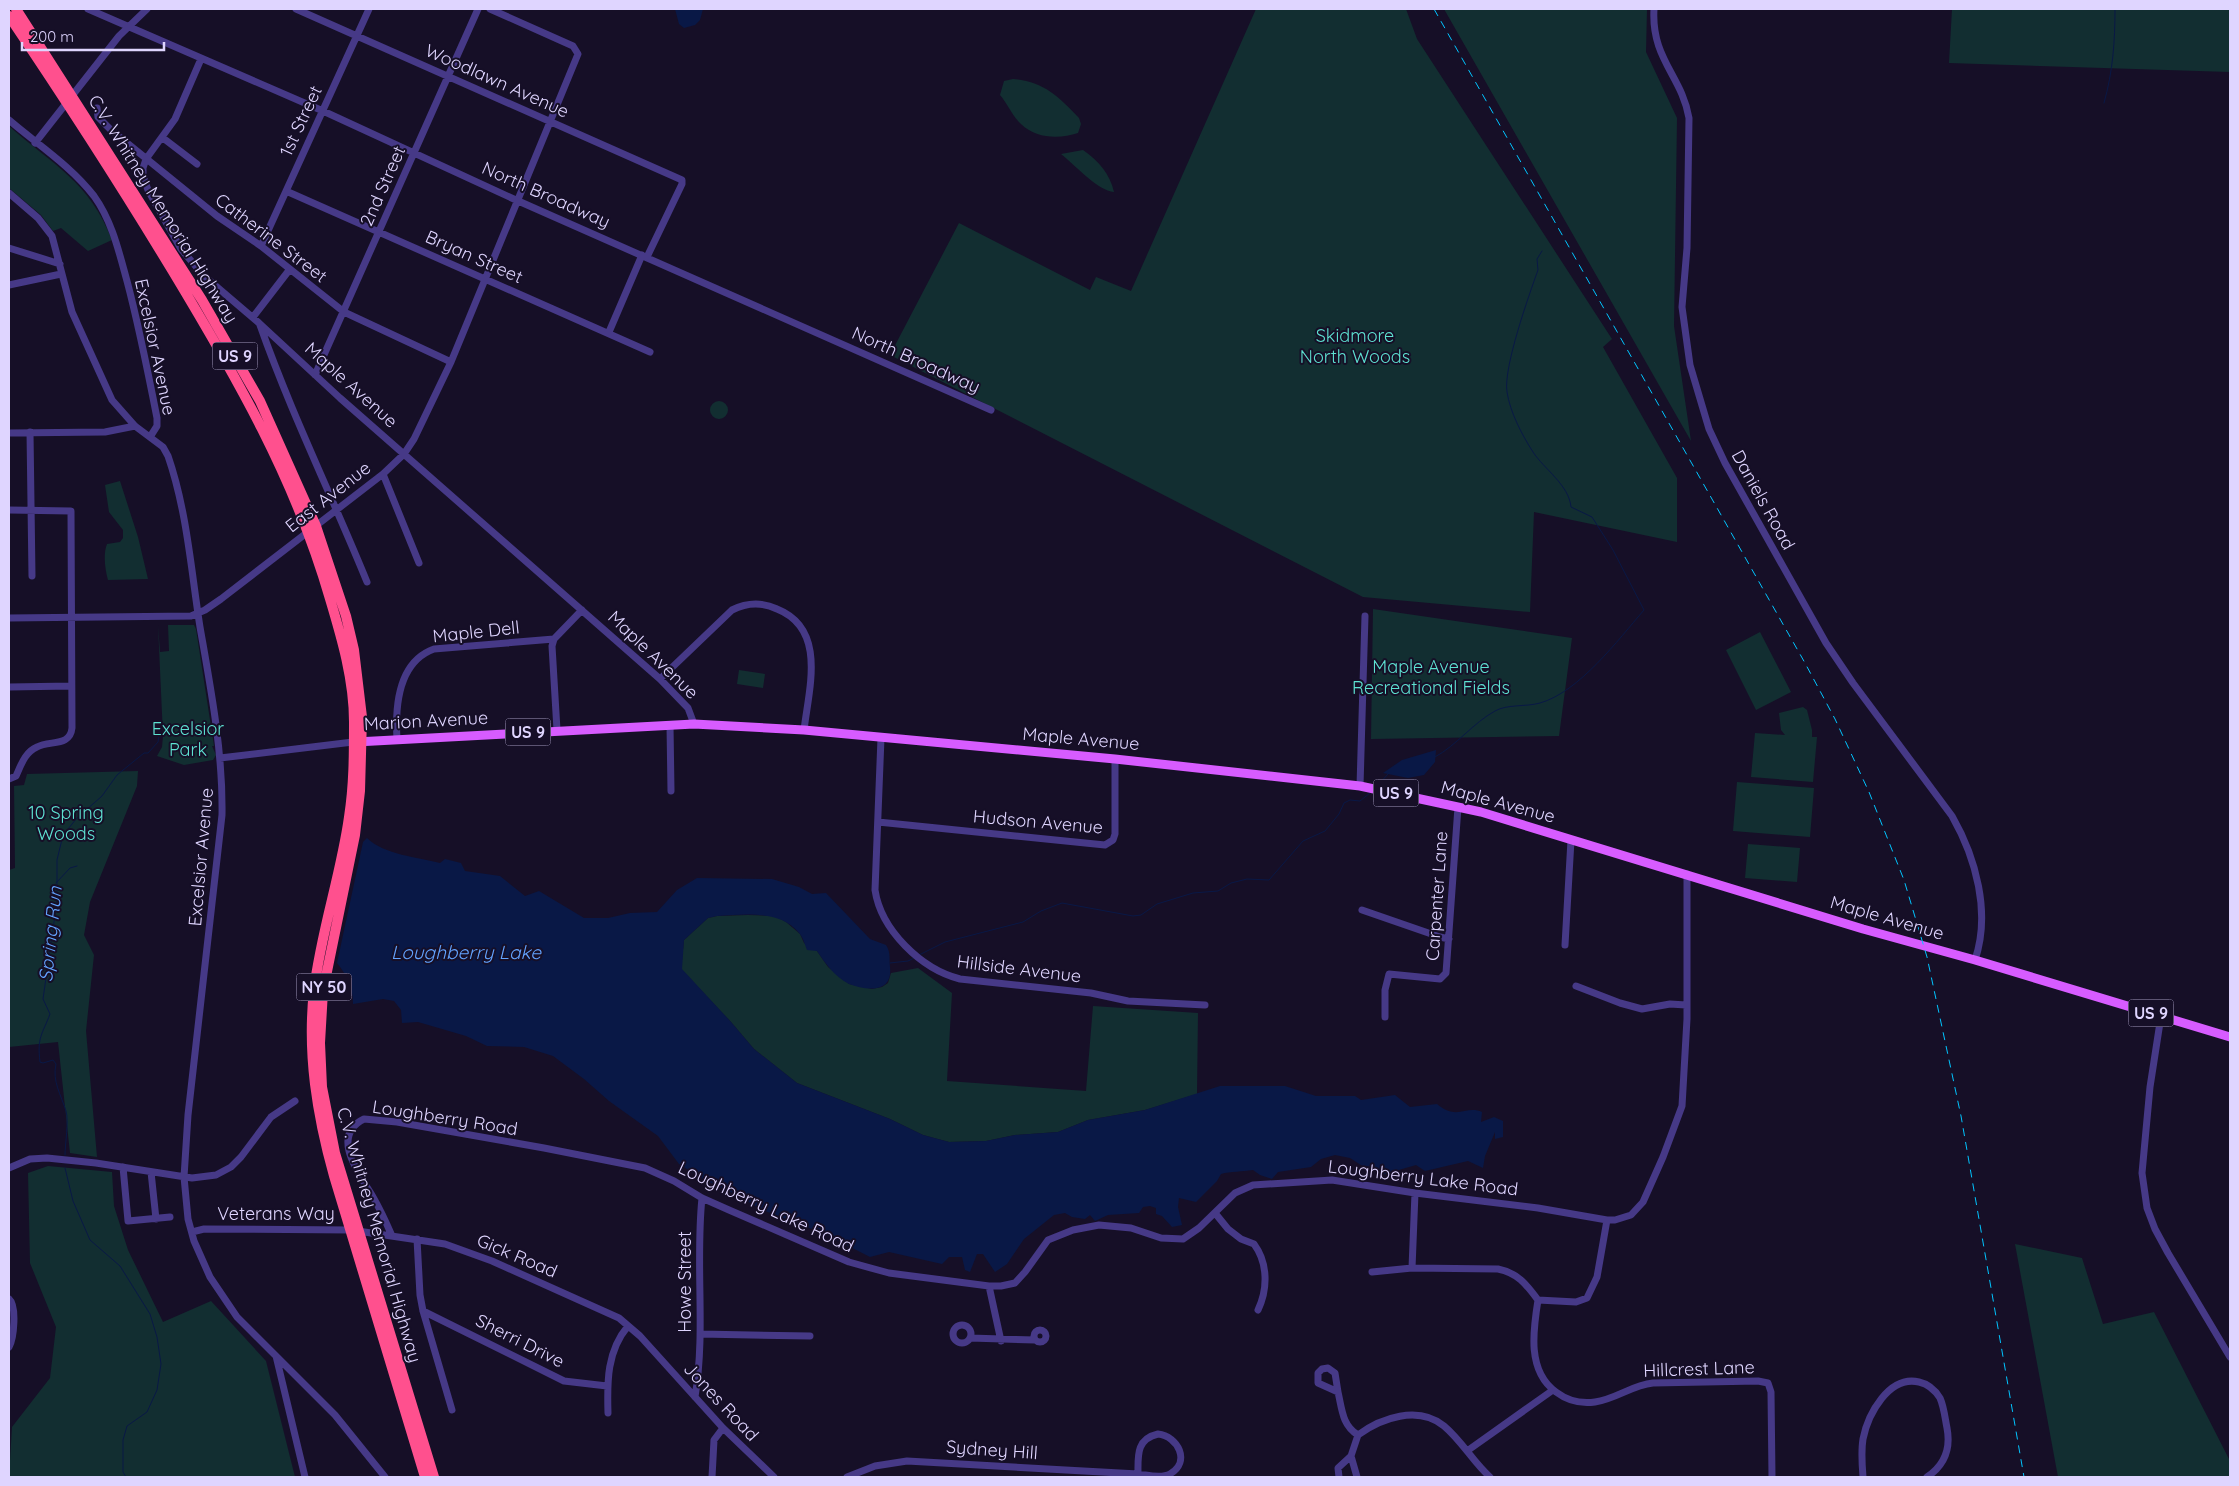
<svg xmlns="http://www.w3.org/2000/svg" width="2239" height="1486" viewBox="0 0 2239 1486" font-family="Quicksand,sans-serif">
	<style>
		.green { fill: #122e31 }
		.water { fill: #091846 }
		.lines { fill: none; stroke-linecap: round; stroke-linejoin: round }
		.stream { stroke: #091846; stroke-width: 1 }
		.minor { stroke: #463987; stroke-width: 7 }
		.major { stroke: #d75cff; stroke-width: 9 }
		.highway { stroke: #ff508e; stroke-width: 10 }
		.rail { stroke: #01c5ff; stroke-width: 1; stroke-dasharray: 8 6; stroke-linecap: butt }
		.labels { text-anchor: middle; stroke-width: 4; stroke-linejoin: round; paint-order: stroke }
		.shield { fill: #160f27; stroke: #a39abe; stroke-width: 1 }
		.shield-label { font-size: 16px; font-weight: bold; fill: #dfd5ff }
		.street-label { font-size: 18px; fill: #dfd5ff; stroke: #160f27 }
		.park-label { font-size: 18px; fill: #5ee2d2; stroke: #160f27 }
		.water-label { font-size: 19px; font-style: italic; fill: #63a3ff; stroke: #160f27 }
	</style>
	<rect width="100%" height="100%" fill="#160f27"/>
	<!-- green -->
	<path class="green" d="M1256,9H1406L1417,39L1612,339L1603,347L1677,478V542L1534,512L1530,612L1363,597L890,355L959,223L1090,290L1096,277L1131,291Z
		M1444,9H1647L1646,52L1677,118L1674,326L1691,441Z
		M1952,9H2230V72L1949,63Z
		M1013,79C1044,82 1058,96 1079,118L1081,124L1078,133C1060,139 1036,139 1021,124C1013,117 1007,103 1000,95L1004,81Z
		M9,126C54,166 89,181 112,240L88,251L61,228L53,231L41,215L9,188Z
		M1083,150C1099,161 1110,174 1114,192C1098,191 1075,165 1061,154Z
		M710 410a9 9 0 1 1 18 0a9 9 0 1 1-18 0Z
		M120,481L138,537L148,579L108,580C105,570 103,554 107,544L120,542L123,538V530L109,512L105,485Z
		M1373,609L1572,638L1559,736L1371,739Z
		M158,625L160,652L169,651L168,625H194L196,629L214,746H212L216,755L213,760L184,765L157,756L162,747L163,736Z
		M1760,632L1791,692L1756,710L1726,650Z
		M739,670L765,674L763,688L737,684Z
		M1803,707L1807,710L1812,730V737H1817L1813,782L1751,777L1755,733L1785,735L1781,730L1779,713Z
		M138,771L137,786L90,902L84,935L94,955L86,1031L97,1157L70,1153L58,1042L9,1047V870L15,868L14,786L24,785L27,774Z
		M1737,782L1814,788L1810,837L1733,831Z
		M1748,844L1800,848L1797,882L1745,878Z
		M748,915L775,916L786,922L800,934L804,943L817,951L828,967L849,984L872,989L882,987L888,983L891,973L918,968L952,993L947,1081L1086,1091L1093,1006L1198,1013L1197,1094L1145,1110L1088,1120L1058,1132L1015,1135L986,1141L949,1142L923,1135L890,1119L797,1083L754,1049L731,1022L681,969L684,940L708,918L717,916Z
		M48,1166L112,1172L114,1206L128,1250L163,1322L211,1301L266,1361L295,1477H9L12,1427L50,1378L56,1327L30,1263L28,1173Z
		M2015,1244L2082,1258L2103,1324L2154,1312L2230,1461V1477H2058Z"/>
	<!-- water -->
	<path class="water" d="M675,9H703L700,20L695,25L684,28L679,24Z
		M1436,750L1435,762L1424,775L1408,778L1383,773L1402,760Z
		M367,838C384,855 418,857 440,863L445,859L461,863L465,871L500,876L525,896L539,891L584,918H608L630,913L657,912L677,890L697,878L772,879L799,887L812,894L826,893L870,939L886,945C891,953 889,958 890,967C893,993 867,991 849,984C835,977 825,963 817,951L807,950C805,945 803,937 799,933C780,909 744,915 717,916L708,918L684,940L682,969L731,1022L754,1049L797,1083L890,1119L923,1135L949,1142L986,1141L1015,1135L1058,1132L1088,1120L1145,1110L1220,1086H1285L1316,1096H1355L1361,1100L1395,1095L1410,1107L1437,1104C1457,1121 1466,1105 1482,1112L1481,1122L1494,1117L1503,1121V1137L1495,1139V1132L1485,1156L1483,1168L1468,1161L1425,1171L1416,1165L1385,1174L1364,1167L1350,1158L1335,1155L1321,1159L1311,1167L1278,1172L1272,1179L1260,1175L1253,1170C1242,1172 1231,1171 1221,1174L1217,1181L1196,1202L1179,1198L1178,1207L1182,1225L1172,1227L1162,1216L1156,1214V1208L1150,1206L1143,1207L1139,1213L1108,1215L1095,1221L1090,1215L1085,1219L1072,1217L1065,1213L1054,1215L1024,1239L1007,1264L995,1272L983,1254H977L970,1272L965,1270L962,1257H949L942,1264L889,1252L870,1257L825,1234L760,1209L739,1196L701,1178L679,1164L658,1136L609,1101L584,1079L553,1056L524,1047L487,1046L466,1036L418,1022L402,1023L401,1010L394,1001L383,999L353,1004C353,987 348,977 337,963L363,842Z"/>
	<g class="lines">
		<!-- stream -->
		<path class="stream" d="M2104,103C2113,71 2115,41 2115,9
			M1435,757C1457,745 1473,723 1495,711C1507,704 1526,707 1540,703C1579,692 1618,640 1644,610L1613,550L1592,517L1571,507C1569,485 1544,469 1533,452C1522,435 1510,412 1507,392C1503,368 1529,295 1538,270L1537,259L1542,251
			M1378,785L1389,773
			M56,883L70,868L77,866
			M919,955L945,942L1023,922L1041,911L1062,903L1133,916L1141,915L1157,904L1193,893L1218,891L1231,883L1247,879L1269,880L1303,841L1325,831L1339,814L1344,803L1350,800L1360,801L1370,793
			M890,963L908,961L914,958
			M65,1155C65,1144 69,1121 66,1111C61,1095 52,1081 56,1064L53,1060L43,1063L40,1062C37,1037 42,1035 50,1014L43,999L57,901V860L63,835L77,818L102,796L117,775L144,753H148L158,742L160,731
			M65,1168L73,1201L90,1240L120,1266L150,1314L157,1337L161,1364L157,1390L147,1412L127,1426L123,1440V1472L126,1477"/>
		<!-- minor -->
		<path class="minor" d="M88,9L323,111L516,200L991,410
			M296,9L682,180V184L647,257
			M1654,9C1651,59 1682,76 1689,118L1687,248L1682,307L1690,365L1709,429L1725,463L1826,643L1853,683L1952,816C1976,858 1991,913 1975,960
			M201,59L175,119L146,159L143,168V176L148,190L181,249L204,276L259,323L340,398L660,679L688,708L694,724
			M97,108L98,117L111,130L217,216L261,246L344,312L451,362
			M9,120C37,144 71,166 94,196C112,221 119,252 127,281C139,326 148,372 157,418V426L150,437
			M163,138L197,164
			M35,143L119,36L147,9
			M286,191L650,352
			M9,193L38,218L52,236L72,312L112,400L135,426L163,447L168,456C187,511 191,570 200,627C211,690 223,752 222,815L188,1115L184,1177L188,1219L194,1241L210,1277L237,1317L335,1415L385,1477
			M261,246L369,9
			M9,248L60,264
			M9,285L61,274
			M253,317L290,269
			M260,325C291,413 332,496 367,582
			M609,332L642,255
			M315,375L478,9
			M30,432L32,576
			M9,433L105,432L135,426
			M383,474L419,563
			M9,510L71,511L72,728C70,747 50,740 37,747C25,752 21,765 16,776L9,779
			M9,618L191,616L205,610L221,599L383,474L404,454L414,439L451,362L578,54L573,46L490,9
			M554,639L552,646L557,730
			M660,679L732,610C746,603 762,602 777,609C827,629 809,688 804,730
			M9,687L71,686
			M670,725L671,791
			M881,738L875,890C881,930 921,969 960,979L1091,993L1128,1001L1205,1005
			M397,739C395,706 398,662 434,649L554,639L582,610
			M220,758L353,742
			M1360,786L1365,616
			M878,822L1105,845L1113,840L1115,834V759
			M1362,910L1440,937L1449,939
			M1565,945L1571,840
			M1576,986L1620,1003L1642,1009L1670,1004L1686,1005
			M2161,1016L2150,1087L2142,1173L2147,1208L2155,1229L2168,1253L2230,1357
			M1385,1017V990L1389,974L1440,979L1446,973L1458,807
			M123,1167L128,1221L170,1217
			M9,1168L30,1159L47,1158L96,1163L192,1178L216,1175L231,1167L241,1157L271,1117L295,1101
			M151,1172L156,1219
			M1215,1213L1228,1229L1241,1239L1254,1244C1268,1263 1268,1289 1258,1310
			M192,1232L204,1229L351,1230L445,1244L492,1261L619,1318L640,1336L723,1428L774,1477
			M392,1236C386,1222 380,1209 373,1197C360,1175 329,1136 364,1119L397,1122L544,1148L645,1168L674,1181L702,1198L729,1210L849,1262L889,1273L989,1286H1001L1015,1283L1025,1272L1048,1240L1073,1230L1099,1225L1131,1228L1161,1238L1183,1239L1199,1228L1235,1193L1253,1185L1332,1180L1415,1193L1538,1208L1607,1220H1615L1631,1215L1643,1202L1663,1157L1682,1106L1687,1019V874
			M417,1239L420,1295L423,1311L452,1410
			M1412,1268L1415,1193
			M1372,1272L1412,1268L1498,1269C1518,1273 1526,1284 1538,1300C1533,1331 1527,1371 1556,1392C1568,1401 1581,1404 1595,1402C1616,1399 1632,1385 1653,1383L1758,1381L1768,1383L1771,1392L1772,1477
			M989,1286L1001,1341
			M9,1299C17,1306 14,1338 9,1347
			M1538,1300L1576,1302L1587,1298L1597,1277L1607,1220
			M423,1311L564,1381L607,1386
			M953 1334a9 9 0 1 1 18 0a9 9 0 1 1-18 0Z
			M1034 1336a6 6 0 1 1 12 0a6 6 0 1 1-12 0Z
			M700,1334L810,1336
			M970,1338L1035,1340
			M276,1356L305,1477
			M1328,1368L1335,1373L1338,1392L1318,1383V1373L1322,1369Z
			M1338,1392C1342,1409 1342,1425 1358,1435
			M695,1397C706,1331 695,1264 702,1198
			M608,1413C607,1381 607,1351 628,1326
			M1158,1434C1178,1436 1191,1462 1170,1474C1161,1479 1148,1475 1138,1474C1138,1456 1136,1439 1158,1434Z
			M1358,1435C1381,1418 1418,1405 1444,1426C1462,1441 1473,1462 1490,1477
			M1467,1451L1553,1390
			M1351,1456L1358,1435
			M712,1477L714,1440L723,1428
			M847,1477L875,1466L907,1461L1138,1474
			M1339,1477L1338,1468L1351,1456L1357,1477
			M1863,1477C1862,1465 1861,1451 1863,1439C1868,1414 1889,1375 1919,1382C1928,1384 1935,1390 1940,1398C1944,1407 1945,1418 1947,1428C1951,1449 1945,1465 1927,1477"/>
		<!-- major -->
		<path class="major" d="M356,742L694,724L804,730L1115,759L1360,786L1481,812L1863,929L1975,960L2230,1037"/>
		<!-- highway -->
		<path class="highway" d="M16,9L202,300L260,401L316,526L346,616L354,650L362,717L360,791L355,835L323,991L320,1043L322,1087L335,1153L434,1477
			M9,16C65,99 120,184 172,270C236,376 296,480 330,599C342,639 354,680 354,722C354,754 354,785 349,817C341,875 321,931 314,990C307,1054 317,1115 334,1176L425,1477"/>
		<!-- rail -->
		<path class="rail" d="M1434,9L1805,663L1835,719L1869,792L1904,880L1927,957L1961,1116L2024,1477"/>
	</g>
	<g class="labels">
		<!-- shield labels -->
		<g class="shield">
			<rect x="212.5" y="342.5" width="45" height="27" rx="4"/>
			<rect x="505.5" y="718.5" width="45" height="27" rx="4"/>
			<rect x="1373.5" y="779.5" width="45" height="27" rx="4"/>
			<rect x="296.5" y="973.5" width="55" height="27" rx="4"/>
			<rect x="2128.5" y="999.5" width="45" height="27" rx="4"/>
		</g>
		<g class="shield-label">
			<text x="235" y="362">US 9</text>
			<text x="528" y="738">US 9</text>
			<text x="1396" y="799">US 9</text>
			<text x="324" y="993">NY 50</text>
			<text x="2151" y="1019">US 9</text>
		</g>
		<!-- street labels -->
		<g class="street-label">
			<text transform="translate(497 81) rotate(24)" y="6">Woodlawn Avenue</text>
			<text transform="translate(301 121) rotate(-65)" y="6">1st Street</text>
			<text transform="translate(383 186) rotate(-66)" y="6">2nd Street</text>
			<text transform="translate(546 195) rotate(24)" y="6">North Broadway</text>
			<text transform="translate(163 209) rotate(58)" y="6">C.V. Whitney Memorial Highway</text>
			<text transform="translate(271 238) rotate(37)" y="6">Catherine Street</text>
			<text transform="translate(474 257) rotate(24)" y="6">Bryan Street</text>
			<text transform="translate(155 347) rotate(78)" y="6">Excelsior Avenue</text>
			<text transform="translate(916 360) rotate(24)" y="6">North Broadway</text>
			<text transform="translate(351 385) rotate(42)" y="6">Maple Avenue</text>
			<text transform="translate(328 497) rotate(-38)" y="6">East Avenue</text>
			<text transform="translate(1763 500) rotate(61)" y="6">Daniels Road</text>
			<text transform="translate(476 632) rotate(-6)" y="6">Maple Dell</text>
			<text transform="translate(653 655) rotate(44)" y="6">Maple Avenue</text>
			<text transform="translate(426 721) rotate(-3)" y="6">Marion Avenue</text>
			<text transform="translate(1081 739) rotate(5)" y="6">Maple Avenue</text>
			<text transform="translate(1498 802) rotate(15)" y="6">Maple Avenue</text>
			<text transform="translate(1038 822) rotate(5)" y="6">Hudson Avenue</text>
			<text transform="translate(201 857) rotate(-85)" y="6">Excelsior Avenue</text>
			<text transform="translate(1437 896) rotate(-86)" y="6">Carpenter Lane</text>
			<text transform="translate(1887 918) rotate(16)" y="6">Maple Avenue</text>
			<text transform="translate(1019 969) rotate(7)" y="6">Hillside Avenue</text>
			<text transform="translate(445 1118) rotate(9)" y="6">Loughberry Road</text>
			<text transform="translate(1423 1178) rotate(7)" y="6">Loughberry Lake Road</text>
			<text transform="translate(766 1207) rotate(25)" y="6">Loughberry Lake Road</text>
			<text x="276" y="1220">Veterans Way</text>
			<text transform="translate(379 1235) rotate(74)" y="6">C.V. Whitney Memorial Highway</text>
			<text transform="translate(517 1256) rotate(23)" y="6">Gick Road</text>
			<text transform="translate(685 1282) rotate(-90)" y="6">Howe Street</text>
			<text transform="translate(520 1341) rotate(27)" y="6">Sherri Drive</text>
			<text transform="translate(1699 1369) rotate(-2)" y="6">Hillcrest Lane</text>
			<text transform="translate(721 1402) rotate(47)" y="6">Jones Road</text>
			<text transform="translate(992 1450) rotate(4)" y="6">Sydney Hill</text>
		</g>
		<!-- park labels -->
		<g class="park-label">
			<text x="1355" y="342">Skidmore<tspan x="1355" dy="21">North Woods</tspan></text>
			<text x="1431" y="673">Maple Avenue<tspan x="1431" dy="21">Recreational Fields</tspan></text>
			<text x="188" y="735">Excelsior<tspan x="188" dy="21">Park</tspan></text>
			<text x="66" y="819">10 Spring<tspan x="66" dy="21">Woods</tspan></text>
		</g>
		<!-- water labels -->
		<g class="water-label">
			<text transform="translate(50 934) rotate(-84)" y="7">Spring Run</text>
			<text x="466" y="959">Loughberry Lake</text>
		</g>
	</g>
	<!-- border -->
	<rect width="2239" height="1486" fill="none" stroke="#dfd5ff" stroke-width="20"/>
	<!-- scale -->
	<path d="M22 42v8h142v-8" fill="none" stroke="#dfd5ff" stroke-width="2.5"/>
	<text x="30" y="42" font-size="15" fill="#dfd5ff" stroke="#160f27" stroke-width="4" paint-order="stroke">200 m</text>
</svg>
